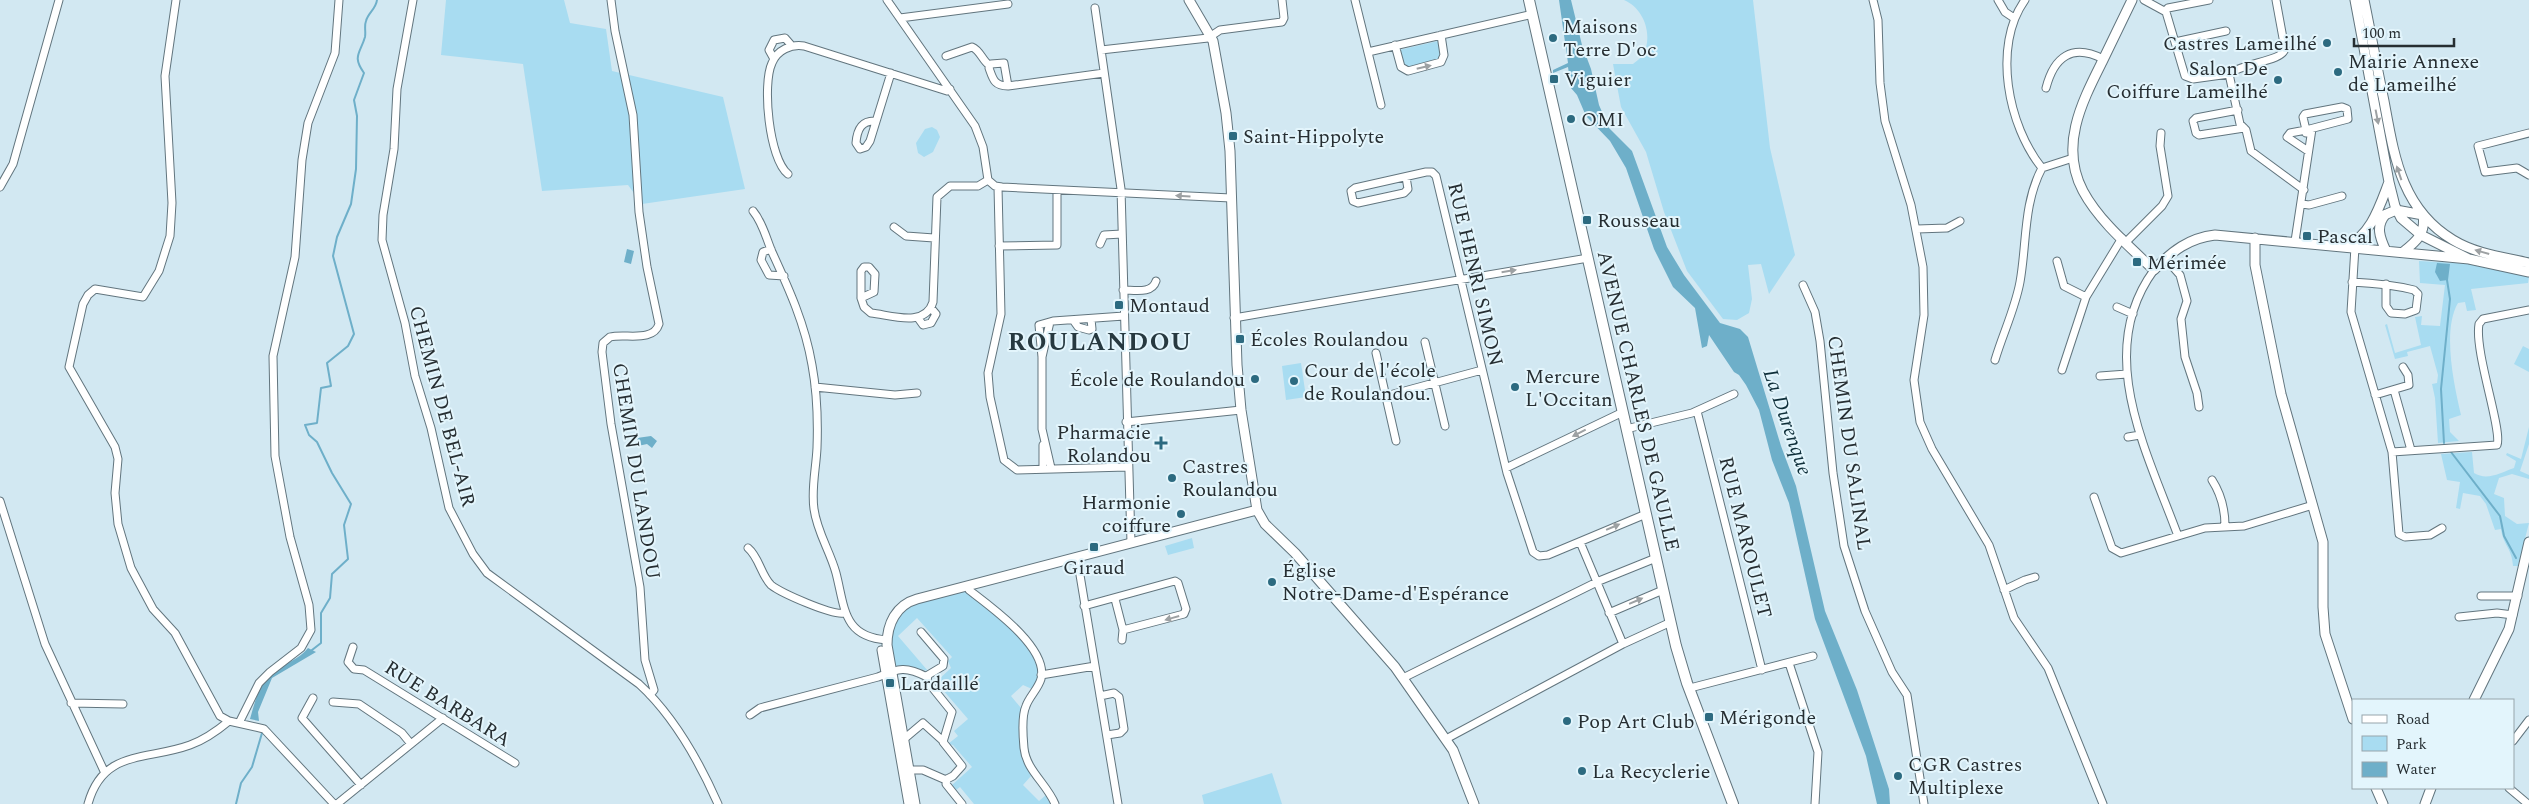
<svg xmlns="http://www.w3.org/2000/svg" width="2529" height="804" viewBox="0 0 2529 804" font-family="Spectral,serif">
	<style>
		.green { fill: #a8dcf1 }
		.water { fill: #6eafc9 }
		.lines { fill: none; stroke-linecap: round; stroke-linejoin: round }
		.stream { stroke: #6eafc9; stroke-width: 2 }
		.minor-casing { stroke: #62757e; stroke-width: 9 }
		.tertiary-casing { stroke: #62757e; stroke-width: 11 }
		.primary-casing { stroke: #62757e; stroke-width: 12 }
		.minor { stroke: #fff; stroke-width: 7 }
		.tertiary { stroke: #fff; stroke-width: 9 }
		.primary { stroke: #fff; stroke-width: 10 }
		.oneway { fill: #9da1a3 }
		.poi-dot { fill: #2c6a80; stroke: #e3f5fc; stroke-width: 2 }
		.labels { text-anchor: middle; stroke-width: 4; stroke-linejoin: round; paint-order: stroke }
		.poi-label { font-size: 20px; fill: #262e32; stroke: #e3f5fc; text-anchor: start }
		.street-label { font-size: 20px; fill: #262e32; stroke: #e3f5fc }
		.water-label { font-size: 21px; font-style: italic; fill: #0e2e39; stroke: #e3f5fc }
		.district-label { font-size: 25px; font-weight: bold; letter-spacing: 1px; fill: #273940; stroke: #e3f5fc }
	</style>
	<rect width="100%" height="100%" fill="#d2e8f2"/>
	<!-- green -->
	<path class="green" d="M446,0H564L570,23L606,29L612,71L723,97L745,189L642,204L628,185L542,191L523,64L441,55Z
		M1624,0H1753L1770,148L1795,255L1769,294L1761,264L1748,265L1752,299L1749,313L1737,320L1723,319L1687,271L1664,212L1646,152L1621,107L1613,64H1633C1637,61 1642,57 1644,53C1653,33 1643,8 1624,0Z
		M1438,41L1442,55L1438,59L1407,67L1403,65L1399,50Z
		M932,127L937,130L940,137L933,152L924,157L918,153L916,143L925,129Z
		M2419,261L2474,264L2529,276L2528,283L2471,289L2476,310L2467,311L2465,302L2458,303C2442,330 2454,385 2461,415L2449,419L2450,432L2459,441L2438,443L2435,398L2432,384L2437,383L2438,375L2430,346L2407,352L2408,356L2395,359L2385,325L2387,324L2395,353L2421,345L2415,317L2422,316L2421,325L2440,326L2445,285L2420,283Z
		M2523,346L2529,349V372L2514,364Z
		M1301,363L1306,397L1286,400L1282,366Z
		M2529,427V444L2520,471L2529,475V479L2512,474L2499,478L2494,494L2504,498L2505,516L2517,524L2529,523L2518,566H2513C2512,548 2503,545 2501,529L2495,530L2486,504L2480,496L2463,493L2460,509L2456,508L2460,482L2447,480L2441,454L2472,452L2474,473C2487,481 2500,473 2514,468L2516,461L2506,455L2507,453L2521,459Z
		M1192,538L1194,548L1168,555L1165,546Z
		M964,589C986,608 1039,643 1038,676C1038,681 1034,685 1032,689L1023,685L1011,696L1021,708C1018,738 1018,748 1031,776L1023,785L1039,801L1046,795L1051,804H974L960,787L956,790L952,785L972,767L953,745L948,744L958,736L954,731L968,719L936,682L951,668L948,661L952,657L917,618L898,636L928,671L907,666L893,667C882,604 914,604 964,589Z
		M1272,773L1282,804H1204L1202,795Z"/>
	<!-- water -->
	<path class="water" d="M1559,0H1571L1582,45L1591,69L1599,105L1609,128L1632,151L1667,247L1684,275L1720,323L1740,329L1748,337L1781,446L1796,486L1825,611L1857,690L1889,789L1890,804H1877L1866,756L1815,619L1789,503L1772,460L1759,410L1746,385L1739,375L1734,372L1709,335L1707,346L1702,348L1695,308L1673,287L1654,249L1626,168L1610,141L1586,116L1577,95L1571,88L1568,67L1553,73V70L1568,63Z
		M627,249L634,251L631,264L624,262Z
		M2437,263L2450,264L2448,280L2440,281L2435,272Z
		M651,436L657,441L652,448L647,444L638,446L637,438Z
		M308,648L316,652L272,678L258,712L259,721L250,719C254,704 260,682 272,672C284,663 299,660 308,648Z"/>
	<g class="lines">
		<!-- stream -->
		<path class="stream" d="M2444,443L2441,389L2450,299L2447,280
			M2451,452L2500,516L2504,536L2516,558
			M312,650L321,643V613L330,598L332,574L348,559L344,525L351,504L332,473L317,442L309,435L305,425L317,423L321,388L331,386L327,363L348,346L354,334L333,256L337,237L351,204L356,169L357,116L354,100L364,73C352,56 360,54 365,37C366,32 364,26 366,21C368,13 376,9 377,0
			M236,804L241,783L252,767L262,733"/>
		<!-- minor casing -->
		<g class="minor-casing">
			<path id="minor" d="M176,0L165,76L172,203L170,236L159,271L143,297L95,289L88,295L83,304L69,367L115,447L118,459L115,493L118,524L131,568L153,609L175,633L220,716L229,721
				M413,0L397,89L394,149L383,215L382,240L405,323L415,376L431,428L449,508L473,554L487,573L639,684C674,716 699,761 718,804
				M611,0L615,31L633,115L639,212L647,267L659,324C653,343 625,333 610,337L603,343L602,352L611,424L640,587L645,660L654,690L650,695
				M887,0L975,126L983,147L988,180
				M1355,0L1381,105
				M1873,0L1878,20L1880,83L1885,121L1911,205L1923,267L1924,315L1914,380L1920,422L1932,449L1989,545L2014,618L2048,668L2103,804
				M1998,0L2005,12L2014,18
				M2025,0C1992,46 2008,126 2042,168
				M2144,0L2166,12L2185,76L2193,79L2229,74L2240,124L2246,130L2251,151L2304,190
				M1095,8L1121,189L1131,543
				M2165,11L2168,8L2209,0
				M900,18L1008,4
				M2175,42L2226,31
				M1395,45L1401,67L1408,71L1441,62L1444,55L1441,35
				M1101,50L1208,38L1220,30L1282,22L1284,18L1282,0
				M1368,52L1533,14
				M946,56L972,47C980,50 982,60 989,65
				M774,59L769,50L774,40L785,38L792,46
				M2229,74C2244,62 2281,62 2285,49L2276,0
				M1008,86C994,86 993,79 989,68L991,64L1004,63L1008,86L1104,73
				M2046,88C2054,57 2072,43 2103,59
				M2342,107L2347,109L2348,119L2306,130L2303,117L2305,114Z
				M2238,110L2196,118L2193,121L2196,133L2199,135L2244,128
				M876,121C861,120 857,130 856,143L860,149L866,147L870,141L891,73
				M2306,133V130L2290,133L2287,137L2308,151
				M2529,133L2478,146L2485,172L2517,168L2529,175
				M2042,168L2073,158
				M788,174C769,159 762,84 772,63C777,50 791,44 804,46L947,91L950,89
				M1406,177L1408,189L1404,193L1358,203L1353,201L1351,191L1355,188L1426,172H1432L1436,176L1507,473L1533,552L1539,556L1548,555L1646,514
				M988,180L995,186L1002,187L1231,198
				M0,187L13,164L59,0
				M998,187L1001,314L988,373L990,397L1004,460L1017,470L1127,467
				M2302,204L2309,205L2342,196
				M753,211C763,223 766,238 772,252C789,289 805,324 812,365C817,392 818,421 817,448C816,469 811,489 814,509C817,532 830,551 836,573C845,608 843,637 887,640
				M894,227L906,236L934,238
				M1917,229L1947,228L1960,221
				M2295,241L2312,129
				M2126,242L2162,206L2168,196L2160,146L2161,133
				M1100,244L1104,235L1122,234
				M999,246L1057,245V190
				M2355,247L2351,312L2392,452L2399,534L2405,537L2430,535L2442,528
				M771,249L763,252L761,260L769,275L784,276
				M2165,258L2180,275L2187,301L2181,319L2185,357L2197,393L2199,407
				M2057,261L2064,286L2086,297
				M2154,270C2093,353 2148,454 2178,536
				M2352,282C2373,283 2394,285 2414,290L2418,294L2416,310L2405,314L2391,313L2386,306V284
				M1803,285L1815,312L1820,341L1833,473L1844,546L1865,611L1892,672L1907,695L1924,804
				M1123,290C1135,290 1152,294 1156,281
				M861,298V271L864,267H869L875,274L874,292L861,298L864,307L871,313C891,315 925,328 933,302L937,197L950,186H978L988,180
				M2117,307L2133,314
				M918,318L923,325L931,323L936,314L931,308
				M1234,318L1588,258
				M1073,320L1078,327L1089,330L1092,329L1091,319
				M1425,342L1445,426
				M1376,353L1396,441
				M1042,357L1050,322
				M1995,360C2003,333 2015,309 2020,282C2027,243 2023,204 2042,168
				M2062,370L2086,297L2122,238
				M2100,376L2127,374
				M815,387L895,395L917,393
				M2394,390L2411,450
				M2375,395L2409,385L2408,375L2403,367
				M1386,396L1482,370
				M1697,411L1762,670
				M1126,422L1241,410
				M1626,429L1692,413L1734,394
				M2128,437L2140,435
				M2392,452L2497,445C2503,431 2474,352 2479,324L2483,319L2529,310
				M1043,468V445
				M1051,468L1042,429V357L1039,325L1053,321L1124,316
				M1506,468L1623,412
				M2212,480C2221,494 2225,509 2225,526
				M2094,497L2112,548L2121,553L2205,528L2244,526L2313,505
				M0,501L45,644L104,771
				M1580,542L1623,644
				M748,548C759,557 761,575 771,585C781,593 833,616 844,613
				M1077,557L1118,804
				M968,586L969,590C991,607 1049,648 1041,679C1038,689 1029,697 1026,706C1021,717 1023,737 1024,748C1026,770 1047,784 1055,804
				M2004,590L2025,580L2035,577
				M2481,596H2518
				M1115,599L1123,630L1122,640
				M1084,606L1175,581L1178,583L1186,609L1184,614L1123,630
				M1609,613L1663,590
				M2459,617L2497,613L2513,615
				M921,632L944,659L943,666L928,675L927,681L952,712L943,742L962,766L953,776L947,779L946,784L962,804
				M353,647L348,662L354,669L364,670L515,763
				M881,650L908,804
				M1789,663L1818,752L1815,804
				M1041,675L1095,666
				M1403,678L1599,581L1656,558
				M1690,688L1813,656
				M1100,696L1114,693L1119,697L1124,729L1120,733L1107,735
				M313,698L302,718L361,785
				M333,702L359,704L402,733L411,744
				M71,703L123,704
				M750,715L760,708L878,677C899,668 906,666 927,677
				M239,723L259,683L270,672L301,648L311,630L309,605L290,537L275,456L273,356L295,257L302,160L308,123L335,53L339,0
				M904,739L923,723L943,741
				M1446,739L1623,644L1671,622
				M2513,741L2529,720
				M906,770H923L946,780
				M2509,788L2528,804
				M88,804C103,749 146,761 190,745C204,740 217,731 229,721L264,729L334,804
				M337,804L443,718"/>
		</g>
		<!-- tertiary casing -->
		<g class="tertiary-casing">
			<path id="tertiary" d="M1189,0L1213,41L1226,113L1230,151L1237,365L1241,410L1257,510L1265,524L1295,553L1395,667L1453,750L1474,804
				M2132,0C2122,21 2112,41 2102,62C2082,102 2059,146 2083,191C2099,221 2130,247 2154,270C2172,251 2189,238 2215,235L2469,259
				M2355,0L2389,182L2395,206L2401,218L2421,235L2469,259L2529,272
				M2364,0C2371,34 2377,68 2384,101C2394,155 2401,209 2453,240C2476,254 2503,257 2529,263
				M2386,214C2375,226 2380,238 2386,251
				M2373,220L2396,210L2423,215
				M2255,238V265L2281,394L2323,542V607L2325,634L2353,719
				M2346,246C2371,236 2380,205 2389,182
				M2403,252C2417,241 2426,233 2423,215
				M2474,700L2509,629L2529,542
				M2376,788L2383,804
				M915,804L887,645C887,624 896,605 917,599L1257,510
				M2425,804L2431,788"/>
		</g>
		<!-- primary casing -->
		<g class="primary-casing">
			<path id="primary" d="M1529,0L1676,646L1687,683L1733,804"/>
		</g>
		<!-- minor -->
		<use href="#minor" class="minor"/>
		<!-- tertiary -->
		<use href="#tertiary" class="tertiary"/>
		<!-- primary -->
		<use href="#primary" class="primary"/>
	</g>
	<!-- one-way arrows -->
	<defs><path id="oneway-solid" d="M-6-.8H1V-3.2L6.5 0L1 3.2V.8H-6Z" transform="scale(1.25)"/></defs>
	<g class="oneway">
		<use href="#oneway-solid" transform="translate(1424 67) rotate(-13)"/>
		<use href="#oneway-solid" transform="translate(2377 117) rotate(79)"/>
		<use href="#oneway-solid" transform="translate(2399 173) rotate(-109)"/>
		<use href="#oneway-solid" transform="translate(1183 196) rotate(-177)"/>
		<use href="#oneway-solid" transform="translate(2482 252) rotate(-164)"/>
		<use href="#oneway-solid" transform="translate(1509 271) rotate(-9)"/>
		<use href="#oneway-solid" transform="translate(1579 433) rotate(153)"/>
		<use href="#oneway-solid" transform="translate(1613 527) rotate(-23)"/>
		<use href="#oneway-solid" transform="translate(1636 601) rotate(-23)"/>
		<use href="#oneway-solid" transform="translate(1172 618) rotate(164)"/>
	</g>
	<!-- markers -->
	<g class="poi-dot">
		<circle cx="1553" cy="38" r="5"/>
		<circle cx="2327" cy="43" r="5"/>
		<circle cx="2338" cy="72" r="5"/>
		<rect x="1549" y="74" width="10" height="10" rx="2.5"/>
		<circle cx="2278" cy="80" r="5"/>
		<circle cx="1571" cy="119" r="5"/>
		<rect x="1228" y="131" width="10" height="10" rx="2.5"/>
		<rect x="1582" y="215" width="10" height="10" rx="2.5"/>
		<rect x="2302" y="231" width="10" height="10" rx="2.5"/>
		<rect x="2132" y="257" width="10" height="10" rx="2.5"/>
		<rect x="1114" y="300" width="10" height="10" rx="2.5"/>
		<rect x="1235" y="334" width="10" height="10" rx="2.5"/>
		<circle cx="1255" cy="379" r="5"/>
		<circle cx="1294" cy="381" r="5"/>
		<circle cx="1515" cy="387" r="5"/>
		<path d="M1158.5 435.5h5v5h5v5h-5v5h-5v-5h-5v-5h5z"/>
		<circle cx="1172" cy="478" r="5"/>
		<circle cx="1181" cy="514" r="5"/>
		<rect x="1089" y="542" width="10" height="10" rx="2.5"/>
		<circle cx="1272" cy="582" r="5"/>
		<rect x="885" y="678" width="10" height="10" rx="2.5"/>
		<rect x="1704" y="712" width="10" height="10" rx="2.5"/>
		<circle cx="1567" cy="721" r="5"/>
		<circle cx="1582" cy="771" r="5"/>
		<circle cx="1898" cy="776" r="5"/>
	</g>
	<g class="labels">
		<!-- poi labels -->
		<g class="poi-label">
			<text x="1563" y="33">Maisons<tspan x="1563" dy="23">Terre D'oc</tspan></text>
			<text x="2317" y="50" text-anchor="end">Castres Lameilhé</text>
			<text x="2348" y="68">Mairie Annexe<tspan x="2348" dy="23">de Lameilhé</tspan></text>
			<text x="2268" y="75" text-anchor="end">Salon De<tspan x="2268" dy="23">Coiffure Lameilhé</tspan></text>
			<text x="1564" y="86">Viguier</text>
			<text x="1581" y="126">OMI</text>
			<text x="1243" y="143">Saint-Hippolyte</text>
			<text x="1597" y="227">Rousseau</text>
			<text x="2317" y="243">Pascal</text>
			<text x="2147" y="269">Mérimée</text>
			<text x="1129" y="312">Montaud</text>
			<text x="1250" y="346">Écoles Roulandou</text>
			<text x="1304" y="377">Cour de l'école<tspan x="1304" dy="23">de Roulandou.</tspan></text>
			<text x="1525" y="383">Mercure<tspan x="1525" dy="23">L'Occitan</tspan></text>
			<text x="1245" y="386" text-anchor="end">École de Roulandou</text>
			<text x="1151" y="439" text-anchor="end">Pharmacie<tspan x="1151" dy="23">Rolandou</tspan></text>
			<text x="1182" y="473">Castres<tspan x="1182" dy="23">Roulandou</tspan></text>
			<text x="1171" y="509" text-anchor="end">Harmonie<tspan x="1171" dy="23">coiffure</tspan></text>
			<text x="1094" y="574" text-anchor="middle">Giraud</text>
			<text x="1282" y="577">Église<tspan x="1282" dy="23">Notre-Dame-d'Espérance</tspan></text>
			<text x="900" y="690">Lardaillé</text>
			<text x="1719" y="724">Mérigonde</text>
			<text x="1577" y="728">Pop Art Club</text>
			<text x="1908" y="771">CGR Castres<tspan x="1908" dy="23">Multiplexe</tspan></text>
			<text x="1592" y="778">La Recyclerie</text>
		</g>
		<!-- street labels -->
		<g class="street-label">
			<text transform="translate(1476 274) rotate(77)" y="7">RUE HENRI SIMON</text>
			<text transform="translate(1639 401) rotate(77)" y="7">AVENUE CHARLES DE GAULLE</text>
			<text transform="translate(443 406) rotate(75)" y="7">CHEMIN DE BEL-AIR</text>
			<text transform="translate(1850 443) rotate(82)" y="7">CHEMIN DU SALINAL</text>
			<text transform="translate(637 471) rotate(81)" y="7">CHEMIN DU LANDOU</text>
			<text transform="translate(1746 537) rotate(76)" y="7">RUE MAROULET</text>
			<text transform="translate(448 703) rotate(32)" y="7">RUE BARBARA</text>
		</g>
		<!-- water labels -->
		<g class="water-label">
			<text transform="translate(1788 422) rotate(71)" y="7">La Durenque</text>
		</g>
		<!-- district labels -->
		<g class="district-label">
			<text x="1100" y="350">ROULANDOU</text>
		</g>
	</g>
	<!-- legend -->
	<rect x="2352" y="699" width="162" height="90" fill="#e3f5fc" stroke="#97a5ab"/>
	<rect x="2362" y="715" width="25" height="8" fill="#ffffff" stroke="#97a5ab"/>
	<text x="2396" y="724" font-size="15" fill="#262e32">Road</text>
	<rect x="2362" y="736" width="25" height="15" fill="#a8dcf1" stroke="#97a5ab"/>
	<text x="2396" y="749" font-size="15" fill="#262e32">Park</text>
	<rect x="2362" y="762" width="25" height="15" fill="#6eafc9" stroke="#97a5ab"/>
	<text x="2396" y="774" font-size="15" fill="#262e32">Water</text>
	<!-- scale -->
	<path d="M2354 38v8h100v-8" fill="none" stroke="#262e32" stroke-width="2.5"/>
	<text x="2362" y="38" font-size="15" fill="#262e32" stroke="#e3f5fc" stroke-width="4" paint-order="stroke">100 m</text>
</svg>
